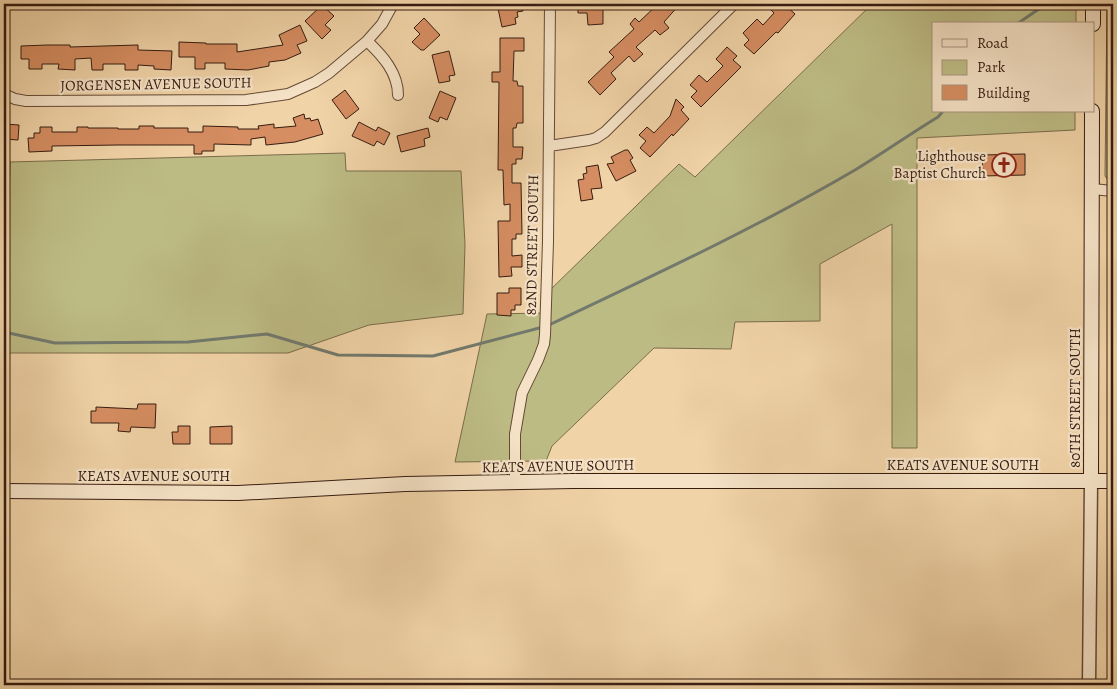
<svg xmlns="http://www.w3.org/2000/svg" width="1117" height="689" viewBox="0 0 1117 689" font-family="Alegreya,serif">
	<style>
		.green { fill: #bdbb84; stroke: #7a6c4a }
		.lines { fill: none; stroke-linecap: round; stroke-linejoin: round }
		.stream { stroke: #72796d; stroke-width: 3 }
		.building { fill: #d58d61; stroke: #361c11 }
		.minor-casing { stroke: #644a36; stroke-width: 12 }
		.tertiary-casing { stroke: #644a36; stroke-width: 15 }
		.secondary-casing { stroke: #361c11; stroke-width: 16 }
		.minor { stroke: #f5e2c6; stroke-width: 10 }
		.tertiary { stroke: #f5e2c6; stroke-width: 12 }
		.secondary { stroke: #f5e2c6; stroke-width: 14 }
		.labels { text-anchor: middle; stroke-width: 4.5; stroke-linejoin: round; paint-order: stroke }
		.street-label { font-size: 15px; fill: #361c11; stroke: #f5e2c6 }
		.poi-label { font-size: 15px; fill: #361c11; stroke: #f5e2c6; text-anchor: end }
	</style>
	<rect width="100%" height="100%" fill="#f0d3a7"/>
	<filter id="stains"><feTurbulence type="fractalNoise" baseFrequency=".004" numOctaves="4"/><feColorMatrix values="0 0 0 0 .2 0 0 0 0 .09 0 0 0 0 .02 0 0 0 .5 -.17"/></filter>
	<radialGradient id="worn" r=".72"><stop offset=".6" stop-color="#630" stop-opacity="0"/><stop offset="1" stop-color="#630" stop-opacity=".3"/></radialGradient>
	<!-- green -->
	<path class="green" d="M872,4H1076V24H933V111H1075V130L917,138V448H892V224L820,264V321L735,322L731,349L654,348L552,446L546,461L455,462L487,314L546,313L547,293L679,164L695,177Z
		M1107,4H1113V184H1111L1105,176Z
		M345,153L346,171H461L465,244L463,314L369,325L288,353H4V285L7,283L10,162Z"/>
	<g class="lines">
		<!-- stream -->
		<path class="stream" d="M1017,24L1046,4
			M549,325C652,276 756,228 855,170C883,153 910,134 938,117L943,111
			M4,332L55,343L188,342L267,334L338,355L433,356L543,327"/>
	</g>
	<!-- building -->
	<path class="building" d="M497,4H522L523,11L517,12L518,17L515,18L516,24L502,27Z
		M578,4H603V24L588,25L587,13H578Z
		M658,4H680L664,22L669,28L660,35L655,30L636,47L643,54L634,62L629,56L611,73L616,79L600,95L588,82L614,57L609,52L634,29L630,24L635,18L639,22Z
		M773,4H784L795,14L778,33L776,32L754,54L744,45L749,40L743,33L757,19L763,25L774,13L769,8Z
		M322,5L334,16L325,25L331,30L322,39L305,21Z
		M424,18L440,35L424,50H421L412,42L420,34L414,28Z
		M300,25L307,41L297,45L301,53L285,60L269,62V66L248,70L225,69V63H205V69H195V57H179V42L206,43V44H237V52L283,45L279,35Z
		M500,38H524V51H514L513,81H517L518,86H523V123H517L516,128H513V147H523L522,159H516V164H512V183H521L522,234H516V239H512V256L522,255V267H511L512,276L499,277L498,221H510V204L504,205L503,170H498L499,82H492V72H500Z
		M47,45H70V47L138,45V50L172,51L171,70L154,69V66L138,65V70H125V64H103V70H92L91,58L75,59V70L58,69L59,64H42V69H29V59H21V46Z
		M727,47L737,56L733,60L741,67L701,107L691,97L697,91L690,85L699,75L707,82L723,66L716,59Z
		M449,51L455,75L449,76L450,81L439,83L432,55Z
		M345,90L359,109L346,119L332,100Z
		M440,91L456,98L447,120L440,117L438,122L429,118Z
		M676,99L684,107L681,110L689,119L673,136L672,134L650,157L640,148L646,141L639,135L647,127L654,133L670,116Z
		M304,114L305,119L310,118L311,121L318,119L323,134L295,142L266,145L265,137L251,139V145L214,144V151H202V154H194V145H118L52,146V151L29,152L28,138H34V133H40V127H52V132H77V127H88V128H118V129H139V126H154V128H188V132H203V126L238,127V129H259L258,126L274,124V128L296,126L293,118Z
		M359,122L376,131L378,127L390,133L384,145L377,141L374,146L352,136Z
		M4,124L19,125L18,140L4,139Z
		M428,128L430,137L424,139L425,146L401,152L397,136Z
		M625,150H628L633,158L630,160L636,171L616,181L607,164L614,163L611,157Z
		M1025,154V175L983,176L982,155Z
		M598,165L602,188L591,189L593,199L581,201L578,180L584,179L583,174L587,173L586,167Z
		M509,288H521V305H515V310H511V316L497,315V293H509Z
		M138,404H156L155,428L131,427L130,432L118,431L119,423H91V411H96V407L137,409Z
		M178,426H190V444H173L172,432H178Z
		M232,426V444H210V427Z"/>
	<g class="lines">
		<!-- minor casing -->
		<g class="minor-casing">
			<path id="minor" d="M367,41C383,56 398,73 398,95
				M4,94L15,99L26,101L246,100L288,94L315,82L329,73L367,41L382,24L393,4
				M549,146L589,140L596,138L605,132L734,4
				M1092,189L1113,191
				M515,482V434L522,393L538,360L544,344L545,335L548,242L550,4"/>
		</g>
		<!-- tertiary casing -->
		<g class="tertiary-casing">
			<path id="tertiary" d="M1089,685L1091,481"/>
		</g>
		<!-- secondary casing -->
		<g class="secondary-casing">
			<path id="secondary" d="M1093,24V4
				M1091,481L1092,111
				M4,491L238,493L405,484L573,481H1113"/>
		</g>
		<!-- minor -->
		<use href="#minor" class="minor"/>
		<!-- tertiary -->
		<use href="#tertiary" class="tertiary"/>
		<!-- secondary -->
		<use href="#secondary" class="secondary"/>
	</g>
	<!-- icons -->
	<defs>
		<g id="church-ring" transform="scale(1.25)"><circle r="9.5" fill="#f5e2c6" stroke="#8f2418" stroke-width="1.5"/><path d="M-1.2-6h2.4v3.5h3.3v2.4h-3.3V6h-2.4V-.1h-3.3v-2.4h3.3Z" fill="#8f2418"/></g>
	</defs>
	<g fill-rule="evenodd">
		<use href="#church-ring" x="1004" y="165"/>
	</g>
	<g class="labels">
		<!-- street labels -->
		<g class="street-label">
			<text transform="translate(156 84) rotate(-1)" y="5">JORGENSEN AVENUE SOUTH</text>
			<text transform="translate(532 245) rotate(-89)" y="5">82ND STREET SOUTH</text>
			<text transform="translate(1075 398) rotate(-90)" y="5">80TH STREET SOUTH</text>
			<text x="963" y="470">KEATS AVENUE SOUTH</text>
			<text transform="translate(558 466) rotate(-1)" y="5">KEATS AVENUE SOUTH</text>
			<text x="154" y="481">KEATS AVENUE SOUTH</text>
		</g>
		<!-- poi labels -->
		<g class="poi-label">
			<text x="986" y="161">Lighthouse<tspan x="986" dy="17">Baptist Church</tspan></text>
		</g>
	</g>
	<!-- margin -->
	<rect width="1117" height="689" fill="none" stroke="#f0d3a7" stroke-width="20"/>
	<rect x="5" y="5" width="1107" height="679" fill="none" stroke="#361c11" stroke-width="2.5"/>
	<rect x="10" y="10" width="1097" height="669" fill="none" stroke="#361c11"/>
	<!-- legend -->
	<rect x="932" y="22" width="162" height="90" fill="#f5e2c6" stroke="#a9937e"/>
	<rect x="942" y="39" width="25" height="8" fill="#f5e2c6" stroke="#a9937e"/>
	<text x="977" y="48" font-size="15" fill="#361c11">Road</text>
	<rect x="942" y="60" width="25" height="15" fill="#bdbb84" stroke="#a9937e"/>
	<text x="977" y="72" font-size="15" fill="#361c11">Park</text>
	<rect x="942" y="85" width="25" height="15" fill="#d58d61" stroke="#a9937e"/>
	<text x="977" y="98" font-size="15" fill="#361c11">Building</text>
	<rect width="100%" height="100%" filter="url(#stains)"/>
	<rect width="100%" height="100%" fill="url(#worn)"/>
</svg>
